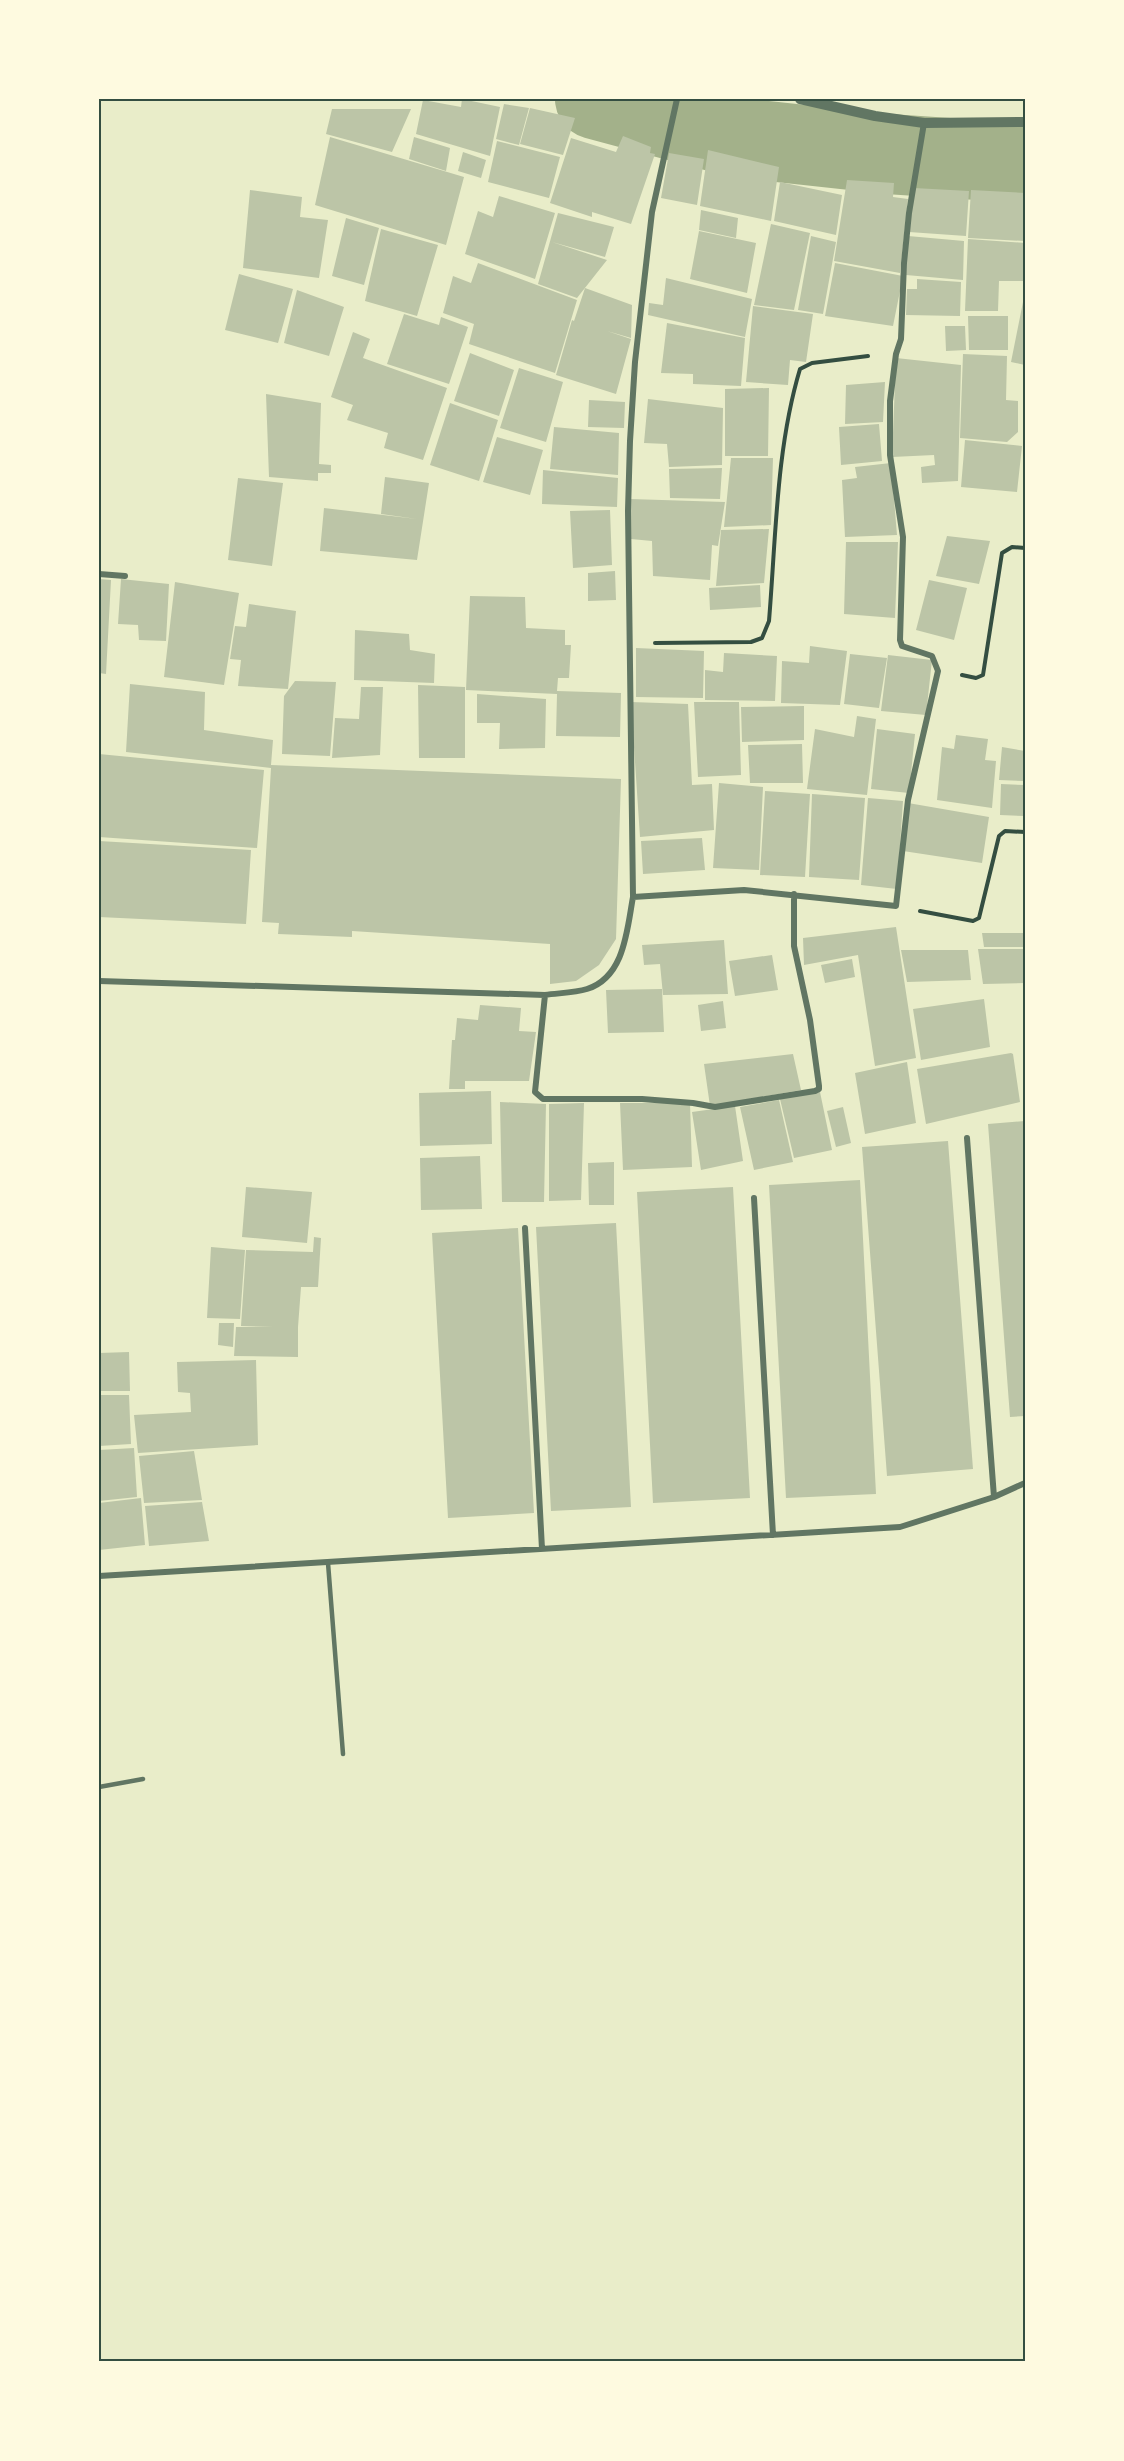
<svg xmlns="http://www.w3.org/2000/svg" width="1124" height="2461" viewBox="0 0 1124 2461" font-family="'Noto Sans',sans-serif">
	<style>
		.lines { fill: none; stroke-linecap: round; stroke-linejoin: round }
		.river { stroke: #a3b18a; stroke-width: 80 }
		.building { fill: #bcc5a7 }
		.path { stroke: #344e41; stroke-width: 4 }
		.service { stroke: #617663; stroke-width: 4.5 }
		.minor { stroke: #617663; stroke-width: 6 }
		.tertiary { stroke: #617663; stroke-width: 10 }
		.neatline { fill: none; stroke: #344e41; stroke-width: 2 }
	</style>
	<rect width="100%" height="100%" fill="#e9edc9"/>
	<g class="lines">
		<!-- river -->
		<path class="river" d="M595,99L740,138L888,154L1025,163"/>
	</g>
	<!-- building -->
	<path class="building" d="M462,99L500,107L490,156L416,134L423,100L461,107Z
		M504,104L529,108L519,145L496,139Z
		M530,108L575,118L563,155L520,144Z
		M332,109H411L392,152L326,134Z
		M623,136L651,147L650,153L655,154L631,224L592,212V217L550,203L571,138L616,152Z
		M330,137L464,177L446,245L315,205Z
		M414,137L450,148L446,171L409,159Z
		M497,141L560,157L549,198L488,182Z
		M708,150L779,167L771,221L700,206Z
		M463,152L486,160L481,178L458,171Z
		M669,153L704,159L697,205L661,198Z
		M847,180L894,183L893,197L908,199L900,273L834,261Z
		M780,182L842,195L836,235L774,221Z
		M914,188L969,191L966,236L909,232Z
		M250,190L302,197L300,217L328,220L319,278L243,268Z
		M971,190L1025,193V241L968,238Z
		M499,196L555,213L535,279L465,254L478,211L493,217Z
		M701,210L738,218L736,238L699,230Z
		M558,213L614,227L605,257L552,242L607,260L577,298L538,284Z
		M346,218L379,228L364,285L332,276Z
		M771,224L810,233L794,310L754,305Z
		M381,229L438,245L417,316L365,301Z
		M699,231L756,243L747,293L690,279Z
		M811,236L836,242L823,314L798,310Z
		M908,236L964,241L963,280L906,275Z
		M968,239L1025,243V281H999L998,311H965Z
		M478,263L577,300L555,373L469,344L474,324L443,313L453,276L471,283Z
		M835,263L903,276L893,326L825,316Z
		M239,274L293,289L278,343L225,330Z
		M666,278L752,299L745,337L648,315L649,303L663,305Z
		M917,279L961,282L960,316L906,315L907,289H917Z
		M585,288L632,305L631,338L607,331L631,339L616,394L556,375L572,320L574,321Z
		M297,290L344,307L329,356L284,343Z
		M1024,297L1025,298V365L1011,362Z
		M753,306L813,314L806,362L790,360L788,385L746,382Z
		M404,314L439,325L441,317L468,327L449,384L387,364Z
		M968,316H1008V350H969Z
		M667,323L745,338L741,386L693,384V374L661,373Z
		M945,326H965L966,350L946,351Z
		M353,332L370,339L363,358L447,388L423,460L384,448L388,433L347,420L353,405L331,397Z
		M470,353L514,370L499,416L454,401Z
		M963,354L1007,356L1006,400L1018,401V432L1007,442L960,438Z
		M896,358L961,365L958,481L922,483L921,467L935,465L934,455L892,457Z
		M519,368L563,382L546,442L500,428Z
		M885,382L883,422L845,424L846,385Z
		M769,388L768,456H725V389Z
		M266,394L321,403L319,464L331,465V473H318V481L269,477Z
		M648,399L723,408L722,465L669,467L667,444L644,443Z
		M589,400L625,402L624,428L588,427Z
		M450,403L498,420L479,481L430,465Z
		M879,424L882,461L841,465L839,427Z
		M554,427L619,433L618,475L550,469Z
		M497,437L543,450L530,495L483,482Z
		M965,440L1022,446L1017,492L961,487Z
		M731,458H773L771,525L724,527Z
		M891,463L897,535L845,537L842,480L857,478L855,467Z
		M722,468L720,499L670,498L669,469Z
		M543,470L618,478L617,507L542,504Z
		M385,477L429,483L417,560L320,551L324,508L417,519L381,514Z
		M238,478L283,483L272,566L228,560Z
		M630,499L725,502L718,546L712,545L710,580L653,576L652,541L631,539Z
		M610,510L612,565L573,568L570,511Z
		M769,529L764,583L716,586L721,530Z
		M947,536L990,541L979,584L936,576Z
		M846,542H898L895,618L844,614Z
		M615,571L616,600L588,601V573Z
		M99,579L111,580L106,674L99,673Z
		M121,579L169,584L166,641L139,640L138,625L118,624Z
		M929,580L967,588L954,640L916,630Z
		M175,582L239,593L224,685L164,677Z
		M760,585L761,607L710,610L709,588Z
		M470,596L525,597L526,628L565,630V645H571L569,678H558L557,691L621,693L620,737L556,736L557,694L466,690Z
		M249,604L296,611L288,689L238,686L241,660L230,659L235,626L246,627Z
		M355,630L409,634L410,650L435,654L434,683L354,680Z
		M810,646L847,651L840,705L781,703L782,661L809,663Z
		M636,648L704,651L703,698L636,697Z
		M724,653L777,656L775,701L705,700V670L723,672Z
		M850,654L887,658L879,708L844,704Z
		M888,655L932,660L926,715L881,711Z
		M295,681L336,682L330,756L282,754L284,696Z
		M130,684L205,692L204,730L273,740L271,765L621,779L616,939L599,965L576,981L550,984V944L352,931V937L278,934L279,923L262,922L271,768L126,752Z
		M418,685L465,687V758H419Z
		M361,687H383L380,755L332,758L335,718L359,719Z
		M477,694L546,699L545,748L499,749L500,723H477Z
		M631,702L688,704L692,785L712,784L714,830L640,837Z
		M694,702H739L741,775L698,777Z
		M804,706V740L742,742L741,707Z
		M857,716L876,719L867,795L807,789L815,729L854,737Z
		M877,729L915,734L909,793L871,789Z
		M956,735L988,739L985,760L996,761L992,808L937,800L942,747L954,749Z
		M802,744L803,783H750L748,745Z
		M1002,747L1025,751V781L999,780Z
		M99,754L264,770L257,848L99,837Z
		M719,783L763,787L759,870L713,868Z
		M1001,784L1025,785V816L1000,815Z
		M765,791L810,794L805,877L760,875Z
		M812,794L865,798L859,880L809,877Z
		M868,798L903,801L897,889L861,885Z
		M908,803L989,817L982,863L903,851Z
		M702,838L705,870L643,874L641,841Z
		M99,841L251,850L246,924L99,917Z
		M896,927L916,1058L875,1066L858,955L804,965L803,938Z
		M982,933H1025V947H984Z
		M724,940L728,994L663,995L660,964L644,965L642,945Z
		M978,949H1025V983L983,984Z
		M901,950H968L971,980L907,982Z
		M772,955L778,990L735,996L729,961Z
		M852,959L855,977L825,983L821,965Z
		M662,989L664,1032L608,1033L606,990Z
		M984,999L990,1047L921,1060L913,1009Z
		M723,1001L726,1028L701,1031L698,1005Z
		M480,1005L521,1008L519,1031L536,1032L529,1081H465V1089H449L452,1040H455L457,1018L478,1020Z
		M1011,1053L1013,1054L1020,1102L926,1124L917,1069Z
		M793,1054L801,1090L710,1106L704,1064Z
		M907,1062L916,1123L865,1134L855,1073Z
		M491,1091L492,1144L420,1146L419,1093Z
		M820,1092L832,1150L794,1158L780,1099Z
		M779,1100L793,1162L754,1170L740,1107Z
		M500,1102L546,1104L544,1202H502Z
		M584,1103L581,1200L549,1201V1104Z
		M620,1103H690L692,1167L623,1170Z
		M735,1106L743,1161L701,1170L692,1112Z
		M843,1107L851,1143L836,1147L827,1111Z
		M1025,1121V1416L1010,1417L988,1124Z
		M948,1141L973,1469L887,1476L862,1147Z
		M480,1156L482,1209L421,1210L420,1158Z
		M614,1162V1205H589L588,1163Z
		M860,1180L876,1494L786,1498L769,1185Z
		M246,1187L312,1192L307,1243L242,1237Z
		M733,1187L750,1498L653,1503L637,1192Z
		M616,1223L631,1507L551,1511L536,1227Z
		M518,1228L534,1513L448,1518L432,1233Z
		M314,1237L321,1238L318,1287H301L298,1327V1357L234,1356L236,1327H273L241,1326L246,1250L313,1252Z
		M211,1247L245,1250L240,1319L207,1318Z
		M219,1323H234L233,1347L218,1345Z
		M129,1352L130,1391H99V1353Z
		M256,1360L258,1445L138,1453L134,1415L191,1412L190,1393L178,1392L177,1362Z
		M99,1395H129L131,1444L99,1446Z
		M134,1448L137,1497L99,1501V1450Z
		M194,1451L202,1500L144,1503L139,1456Z
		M141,1498L145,1545L99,1550V1503Z
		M202,1502L209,1541L149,1546L145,1506Z"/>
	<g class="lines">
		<!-- path -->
		<path class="path" d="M655,643L751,642L762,638L769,621C776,537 776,449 800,369L812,363L868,356
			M962,675L976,678L983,675L1002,553L1012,547L1025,548
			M920,911L973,921L979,918L999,836L1005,831L1025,832"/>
		<!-- service -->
		<path class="service" d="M328,1563L343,1754
			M99,1787L143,1779"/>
		<!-- minor -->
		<path class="minor" d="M99,574L125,576
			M633,897L744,890L896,906L908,800L938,671L932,656L902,646L900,640L903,537L890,455V401L896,354L901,339L904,263L909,213L924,123
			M99,981L545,995C558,993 574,993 587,989C625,977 627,929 633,897L628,511L630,441L635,362L652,212L677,99
			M545,995L535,1092L543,1099H642L693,1103L715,1107L815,1091L819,1089V1086L810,1020L794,946V894
			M967,1138L994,1497
			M754,1198L773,1535
			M525,1228L542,1549
			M99,1576L900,1527L994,1497L1025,1483"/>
		<!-- tertiary -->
		<path class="tertiary" d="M800,99L875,116L924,123L1025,122"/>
	</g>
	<!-- border -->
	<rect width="1124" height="2461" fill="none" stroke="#fefae0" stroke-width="201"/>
	<rect x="100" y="100" width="924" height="2260" class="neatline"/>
</svg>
